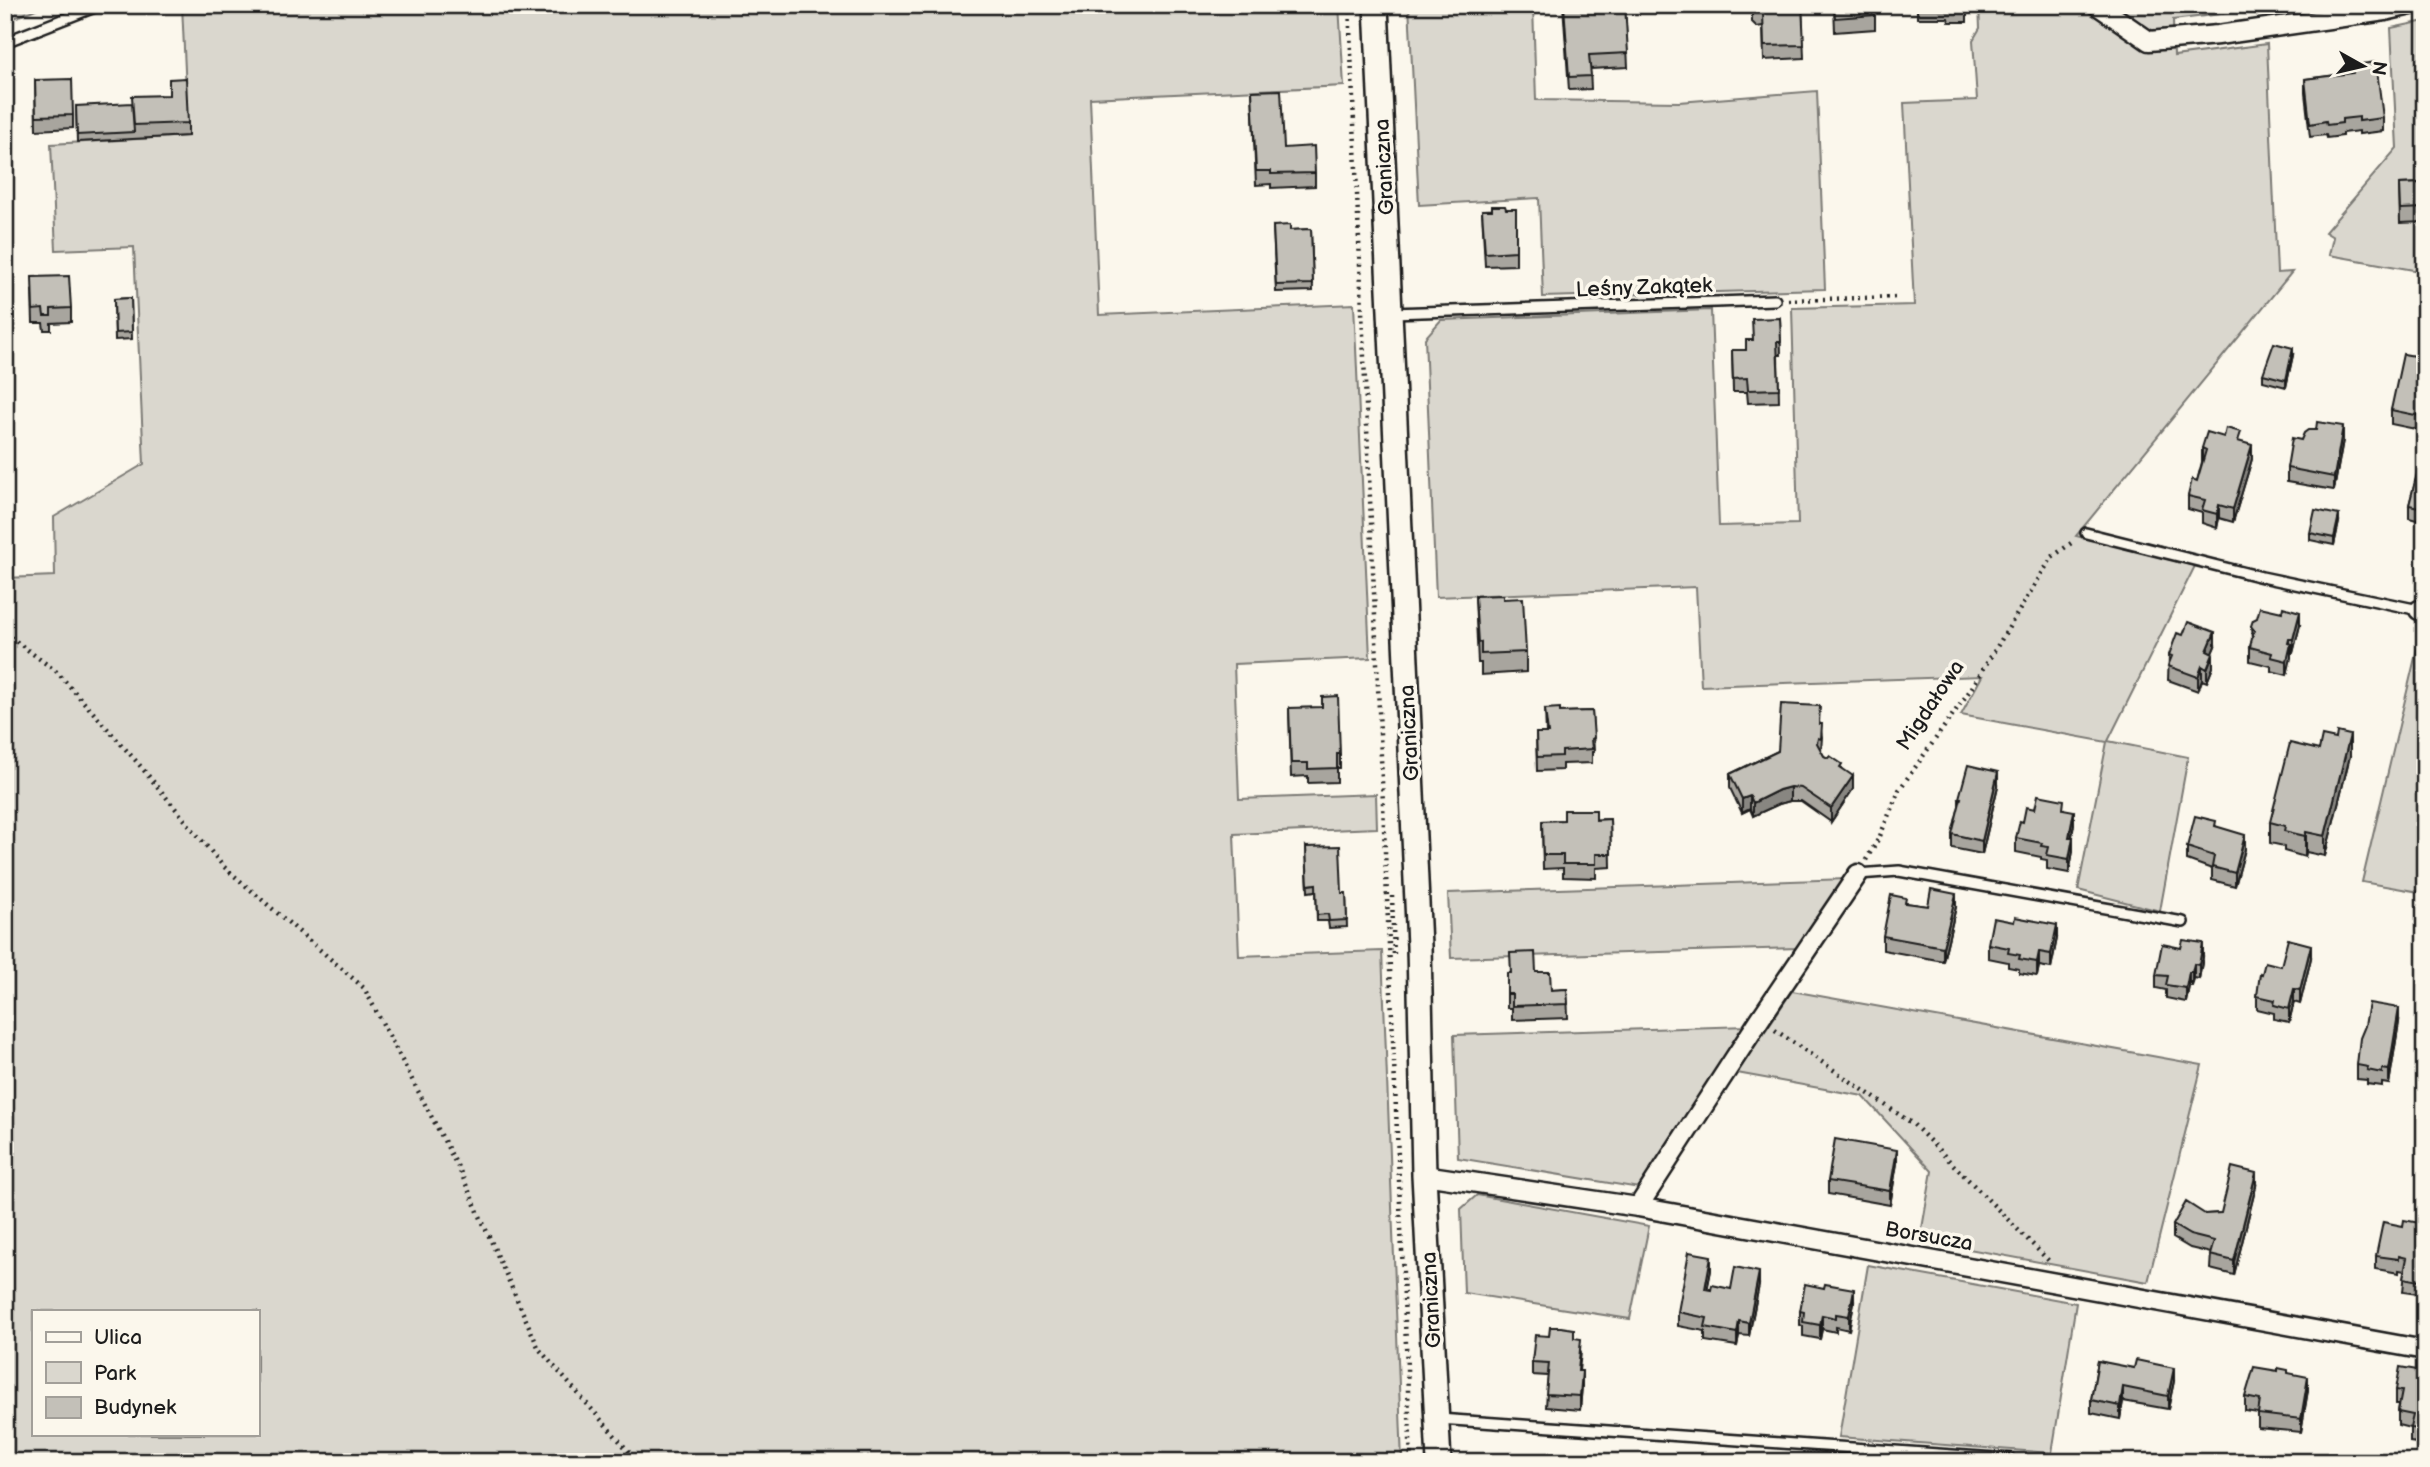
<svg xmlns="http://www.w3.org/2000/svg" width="2430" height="1467" viewBox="0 0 2430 1467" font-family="'Balsamiq Sans',sans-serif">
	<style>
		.green { fill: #dad7ce; stroke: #7b7a75; stroke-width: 2; fill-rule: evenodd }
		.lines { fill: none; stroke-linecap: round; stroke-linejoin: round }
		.service-casing { stroke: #1c1c1c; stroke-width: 14 }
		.minor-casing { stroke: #1c1c1c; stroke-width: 23 }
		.tertiary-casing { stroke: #1c1c1c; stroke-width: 28 }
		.path { stroke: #1c1c1c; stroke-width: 4.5; stroke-dasharray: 2 5; stroke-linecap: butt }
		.service { stroke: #fbf7ec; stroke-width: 9 }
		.minor { stroke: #fbf7ec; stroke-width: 18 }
		.tertiary { stroke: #fbf7ec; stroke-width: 23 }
		.wall { fill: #a8a59e; stroke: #1c1c1c; stroke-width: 2 }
		.shaded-wall { fill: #888681; stroke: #1c1c1c; stroke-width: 2 }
		.building { fill: #c3c0b8; stroke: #1c1c1c; stroke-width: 2 }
		.labels { text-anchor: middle; stroke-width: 7; stroke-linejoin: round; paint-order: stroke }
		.street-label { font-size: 21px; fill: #1c1c1c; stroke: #fbf7ec }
	</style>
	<rect width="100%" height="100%" fill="#fbf7ec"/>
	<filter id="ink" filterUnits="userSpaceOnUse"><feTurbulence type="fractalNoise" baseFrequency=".0143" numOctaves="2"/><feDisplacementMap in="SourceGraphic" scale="14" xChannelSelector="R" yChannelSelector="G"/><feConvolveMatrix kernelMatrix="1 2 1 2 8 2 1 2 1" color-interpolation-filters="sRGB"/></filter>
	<g filter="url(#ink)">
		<!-- green -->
		<path class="green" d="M5,5H45L5,22Z
			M182,5H1339L1344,86L1090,98L1099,315L1354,304L1370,658L1234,664L1239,799L1376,794L1377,828L1234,834L1239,956L1382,951L1402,1462H5V578L55,576L54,517L144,464L134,247L56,250L51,144L188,136ZM33,1311H257V1434H33Z
			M1409,5H1533L1536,100L1679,102L1817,91L1825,289L1543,297L1539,198L1419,205Z
			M1979,5H2293L2173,20L2174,56L2267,44L2277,273L2292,272L2076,536L2195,566L2108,741L2188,757L2160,911L2078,890L2107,742L1961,715L1982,676L1701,686L1696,587L1436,597L1425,338L1441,320L1711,310L1719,526L1798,524L1792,308L1914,305L1904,103L1977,100L1973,40L1980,28Z
			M2425,21V272L2329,255L2333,237L2325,232L2397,148L2391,28Z
			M2425,627V893L2362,882L2422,628Z
			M1846,879L1799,948L1451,958L1448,893Z
			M1792,991L2202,1065L2148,1282L1920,1240L1932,1171L1863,1096L1737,1073Z
			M1748,1026L1639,1188L1458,1158L1454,1035Z
			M1477,1195L1649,1226L1630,1319L1464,1293L1461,1209Z
			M1868,1265L2076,1303L2052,1453L1839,1437Z"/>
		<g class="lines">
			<!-- service casing -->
			<g class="service-casing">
				<path id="service" d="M5,42L100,5
					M1392,313L1775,300
					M2086,533L2262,577L2419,610
					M1858,874L1899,871L2183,922
					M1439,1419L2010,1459"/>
			</g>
			<!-- minor casing -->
			<g class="minor-casing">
				<path id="minor" d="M2097,5L2149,41L2218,35L2385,11L2411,5
					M2419,610L2425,611
					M1424,1175L1638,1207L2425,1350
					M1638,1207L1760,1019L1858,874"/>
			</g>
			<!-- tertiary casing -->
			<g class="tertiary-casing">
				<path id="tertiary" d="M1376,5L1419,946L1424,1175L1439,1462"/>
			</g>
			<!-- path -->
			<path class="path" d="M1349,5L1411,1462
				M1788,300L1899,297
				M5,633L57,672L137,762L223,866L364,988L460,1171L539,1349L638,1462
				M1866,860L1880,836L1899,790L1971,689L2052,557L2074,541
				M1392,896L1394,957
				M1775,1030L1913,1124L2051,1263"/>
			<!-- service -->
			<use href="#service" class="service"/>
			<!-- minor -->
			<use href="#minor" class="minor"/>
			<!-- tertiary -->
			<use href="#tertiary" class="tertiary"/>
		</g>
		<!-- wall -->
		<path class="wall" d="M1563,5H1625L1628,67L1590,69L1591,89L1569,90Z
			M1752,5H1802L1804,58L1764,60L1763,26L1757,27L1752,22Z
			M1834,5H1886V11L1875,12V29L1835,32Z
			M1917,5H1967V22H1949L1948,18H1917Z
			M2352,65L2383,118V131L2359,134V131L2342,133V136L2327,138L2326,135L2310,137L2305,93V79L2352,73Z
			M35,80L73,115V128L36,130Z
			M1252,91L1284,148L1315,173V186L1271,188V184L1256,185Z
			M76,106L188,123V136L77,142Z
			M2425,183V222L2400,223L2399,184Z
			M1516,209V265L1485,266L1482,210Z
			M1273,226L1290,230L1311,229L1313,291L1276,292Z
			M32,291L71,308V322L51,323V330H44L43,323H33Z
			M131,298L132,339L115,340L114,299Z
			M2425,317V341L2421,340V333Z
			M1780,318L1781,355H1778L1779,402L1748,403L1747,392H1733L1732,350H1746L1753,340Z
			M2425,348V431L2391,424V410L2415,356Z
			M2293,355L2286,387L2263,381V374Z
			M2316,430L2343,440L2334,490L2287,482V468L2301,440Z
			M2241,442L2252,459L2233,522L2219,518L2217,528L2202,523V513L2188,509V496L2197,481L2202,462V448Z
			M2425,446L2424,522L2409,518V505Z
			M2339,522L2334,545L2310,540V533Z
			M1475,596L1503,599L1526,652V672L1481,675V663H1478Z
			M2300,625L2293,653H2291L2287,675L2271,671V666L2250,661V647L2252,640L2251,626Z
			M2215,646L2212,653L2213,667L2207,682L2202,680L2198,691L2168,680L2169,655Z
			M1289,708L1340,754V768H1337V782L1308,783V776L1291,777Z
			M1545,709L1560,712L1592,711L1594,752H1592V763L1562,764V770L1537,771L1536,733H1546Z
			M1820,724L1822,737L1821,751L1824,756L1842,768L1853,789L1831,822L1801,801H1790L1779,804L1753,816L1750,809L1742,813L1730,788V774L1778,751Z
			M2319,750L2350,756L2325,856L2306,852L2305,857L2284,851V846L2270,843V822Z
			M1998,786L1982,854L1952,848V834L1959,806V798Z
			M2035,809H2064L2074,824L2072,837L2073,851L2069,873L2047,869V860L2041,859V857L2016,852V838L2023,822Z
			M1610,819L1611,867L1596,868V878L1563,877V868L1543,869L1542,821Z
			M2216,826L2245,849L2235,886L2212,880V869L2187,860V847Z
			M1306,847L1342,893H1346L1347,927L1329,928L1328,921H1317L1316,891L1308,892Z
			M1906,903L1928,906L1956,907L1943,961L1883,950V936Z
			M2057,938L2051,968L2039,966L2037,976L2019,973V969L2008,967V962L1988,958V944Z
			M2203,957L2199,979L2194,978L2192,986H2189L2186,1002L2166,998V990L2156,988V975Z
			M2311,958L2300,1004L2294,1002L2289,1022L2274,1019V1013L2257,1009V996L2262,974L2281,966Z
			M1536,972L1551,990L1567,989L1568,1018L1512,1020V1008H1507V973Z
			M2399,1022L2389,1084L2382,1083V1086L2367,1084V1080L2357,1079V1065Z
			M1897,1163L1890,1205L1828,1194V1181Z
			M2256,1186L2234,1275L2210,1269L2211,1253L2190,1248L2173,1238V1225L2205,1214L2221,1213Z
			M2425,1224V1295L2403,1292L2405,1271L2399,1270V1273L2376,1269V1256L2403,1226Z
			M1711,1270L1707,1289H1731L1759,1285L1749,1336L1739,1335L1737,1346L1705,1341V1331L1678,1326V1312Z
			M1854,1302L1849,1330L1836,1327V1332L1822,1329L1820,1339L1803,1336V1326L1800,1325V1311Z
			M1574,1338L1581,1352L1579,1371L1582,1385L1580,1410L1546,1407L1548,1376L1532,1375V1362Z
			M2098,1361L2174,1381L2168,1409L2123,1401L2120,1419L2091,1413V1400Z
			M2288,1373L2308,1390L2301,1432L2258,1428V1413L2245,1411V1397Z
			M2423,1379L2425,1380V1444L2410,1442V1428L2398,1425V1412L2399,1404H2396V1390Z"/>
		<!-- shaded-wall -->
		<path class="shaded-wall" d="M2293,348V355L2286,387V380Z
			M2343,426V440L2334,490V477Z
			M2252,445V459L2233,522V509Z
			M2219,505V518L2217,528V514Z
			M2339,515V522L2334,545V538Z
			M2300,612V625L2293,653V639Z
			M2215,632V646L2207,665V651Z
			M2289,639V649L2291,644V658L2287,675V661Z
			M2213,654V667L2207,682V669Z
			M2202,666V680L2198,691V677Z
			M2350,735V756L2325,856V836Z
			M1998,772V786L1982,854V841Z
			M1853,776V789L1831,822V808Z
			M1790,787V801L1779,804L1753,816V803L1779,790Z
			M1750,796V809L1742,813V799Z
			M2074,811V824L2069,850V837Z
			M2306,832V852L2305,857V836Z
			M2245,835V849L2235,886V873Z
			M2073,837V851L2069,873V859Z
			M1956,894V907L1943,961V947Z
			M2057,925V938L2051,968V954Z
			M2203,943V957L2199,979V965Z
			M2311,945V958L2300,1004V990Z
			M2039,952V966L2037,976V962Z
			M2194,964V978L2192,986V972Z
			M2189,972V986L2186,1002V988Z
			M2294,989V1002L2289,1022V1009Z
			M2399,1008V1022L2389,1084V1070Z
			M1897,1150V1163L1890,1205V1191Z
			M2256,1173V1186L2234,1275V1261Z
			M1711,1256V1270L1705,1302V1289Z
			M1759,1272V1285L1749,1336V1323Z
			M1854,1289V1302L1849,1330V1316Z
			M1822,1315V1329L1820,1339V1325Z
			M1739,1321V1335L1737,1346V1333Z
			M2174,1368V1381L2168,1409V1396Z
			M1582,1371V1385L1580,1410V1396Z
			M2308,1377V1390L2301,1432V1419Z
			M2123,1387V1401L2120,1419V1406Z"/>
		<!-- building -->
		<path class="building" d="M1564,5H1625L1628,53L1589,55L1591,76L1569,77Z
			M1752,5H1802L1804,45L1764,46L1763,12L1757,13L1752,9Z
			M1834,5H1874L1875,15L1835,18Z
			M1949,5H1967V8L1949,9Z
			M2376,62L2383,118L2359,121V117L2342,119V123L2327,125L2326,121L2310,124L2305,79L2353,73L2352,65Z
			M186,78L188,123L134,125L132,96L169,95V79Z
			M72,79L73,115L36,116L35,80Z
			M1281,90L1284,148L1314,146L1315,173L1271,174V171H1256L1252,91Z
			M132,103L134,132L77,135L76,106Z
			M2425,183V208L2400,209L2399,184Z
			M1492,206H1505L1506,209H1516V251L1485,253L1482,210H1492Z
			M1290,225V230L1311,229L1313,284L1276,285L1273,226Z
			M69,276L71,308L51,309V316H44L43,309L33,310L32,277Z
			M131,298L132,332L115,333L114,299Z
			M2425,317V334L2421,333Z
			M1780,318L1781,342H1777L1779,389L1748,390L1747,378L1733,379L1732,350H1746V340H1753L1752,319Z
			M2274,343L2293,348L2286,380L2263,374Z
			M2417,347L2425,348V417L2391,410L2403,354L2415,356Z
			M2317,422L2343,426L2334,477L2287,468L2292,438L2301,440L2304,433L2308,430H2316Z
			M2226,428L2241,432L2238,441L2252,445L2233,509L2219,505L2217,514L2202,510L2205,500L2188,496L2192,479L2197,481L2206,450L2202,448L2207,432L2224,437Z
			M2424,446H2425L2424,508L2409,505Z
			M2315,510L2339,515L2334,538L2310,533Z
			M1503,595V599L1523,598L1526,652L1481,654V642L1478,643L1475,596Z
			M2260,607L2282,612L2283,607L2300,612L2293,639H2289L2288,643L2291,644L2287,661L2271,657L2272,653L2250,647L2254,630L2251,626L2253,620L2257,618Z
			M2188,622L2215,632L2207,651L2213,654L2207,669L2202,666L2198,677L2168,666L2172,656L2169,655L2177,633L2183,635Z
			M1338,696L1340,754H1337V768L1308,769V763H1291L1289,708L1322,707V697Z
			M1781,704L1820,706L1819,724H1822L1821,739L1818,738L1817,743L1824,756L1828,758L1830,756L1842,764L1840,767L1853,776L1831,808L1801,788L1790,787L1779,790L1753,803L1750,796L1742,799L1730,774L1778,751Z
			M1560,708V712L1592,711L1594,738L1591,739L1592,749L1562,751V756L1537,757L1536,733H1548L1545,709Z
			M2337,732L2350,735L2325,836L2306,832L2305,836L2284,831L2285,826L2270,822L2290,743L2319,750L2322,736L2336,739Z
			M1968,765L1998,772L1982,841L1952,834L1961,798H1959Z
			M2038,795L2064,800L2063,809L2074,811L2069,837H2073L2069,859L2047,855L2049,847L2041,846L2042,843L2016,838L2020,821L2023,822L2026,807L2035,809Z
			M1564,810H1596V820L1610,819L1611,854H1596V864H1563V855H1543L1542,821L1564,820Z
			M2195,816L2216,821L2215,826L2245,835L2235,873L2212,867L2214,856L2187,847Z
			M1340,846L1342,893H1346L1347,920L1329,921L1328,914L1317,915L1316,884L1308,885L1306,847Z
			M1931,889L1956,894L1943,947L1883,936L1891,895L1906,898L1905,903L1928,906Z
			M2015,917L2057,925L2051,954L2039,952L2037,962L2019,959L2020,955L2008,953L2009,948L1988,944L1993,918L2014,922Z
			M2288,939L2311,945L2300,990L2294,989L2289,1009L2274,1005L2275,1000L2257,996L2260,973L2262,974L2265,962L2281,966Z
			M2183,940L2203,943L2199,965L2194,964L2192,972H2189L2186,988L2166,985L2168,976L2156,975L2162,944L2181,948Z
			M1535,952L1536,972H1550L1551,990L1567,989L1568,1004L1512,1006V994H1507V973H1511L1510,953Z
			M2369,1003L2399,1008L2389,1070L2382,1069V1073L2367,1070L2368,1067L2357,1065L2360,1038L2365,1026Z
			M1835,1139L1897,1150L1890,1191L1828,1181Z
			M2232,1167L2256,1173L2234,1261L2210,1255L2214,1241L2190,1235L2173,1225L2186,1202L2205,1214L2221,1213Z
			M2404,1220L2425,1224V1247L2423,1259H2425V1282L2403,1278L2407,1258L2399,1256V1259L2376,1256L2383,1222L2403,1226Z
			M1689,1252L1711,1256L1705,1289L1711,1290L1712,1285L1731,1289L1735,1267L1759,1272L1749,1323L1739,1321L1737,1333L1705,1327L1707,1318L1678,1312Z
			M1805,1284L1824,1288L1825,1284L1854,1289L1849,1316L1836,1314V1318L1822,1315L1820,1325L1803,1322L1804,1312L1800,1311Z
			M1550,1327H1561L1574,1329V1338L1581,1339L1578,1371H1582L1580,1396L1546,1394L1549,1363L1532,1362L1535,1335L1549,1336Z
			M2136,1360L2174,1368L2168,1396L2123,1387L2120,1406L2091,1400L2098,1361L2134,1368Z
			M2254,1367L2278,1371V1368L2288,1370V1373L2308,1377L2301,1419L2258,1414L2260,1400L2245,1397Z
			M2400,1367L2423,1371L2421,1379L2425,1380V1430L2410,1428L2413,1415L2398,1412L2402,1391L2396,1390Z
			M1638,1458L1656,1459V1462H1633V1460H1638Z"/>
	</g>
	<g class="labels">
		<!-- street labels -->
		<g class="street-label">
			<text transform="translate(1384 167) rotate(-93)" y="7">Graniczna</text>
			<text transform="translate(1644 287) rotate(-2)" y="7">Leśny Zakątek</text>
			<text transform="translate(1930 705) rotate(-56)" y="7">Migdałowa</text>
			<text transform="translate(1409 733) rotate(-93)" y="7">Graniczna</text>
			<text transform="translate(1929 1236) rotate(10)" y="7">Borsucza</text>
			<text transform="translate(1431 1300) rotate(-93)" y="7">Graniczna</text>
		</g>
	</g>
	<!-- margin -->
	<rect width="2430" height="1467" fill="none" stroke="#fbf7ec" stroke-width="28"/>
	<rect x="14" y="14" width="2402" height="1439" fill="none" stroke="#1c1c1c" stroke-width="2.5" filter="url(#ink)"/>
	<!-- legend -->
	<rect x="32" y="1310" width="228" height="126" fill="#fbf7ec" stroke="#a29f99" stroke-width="2"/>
	<rect x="46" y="1332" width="35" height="10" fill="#fbf7ec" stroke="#a29f99" stroke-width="2"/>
	<text x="94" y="1344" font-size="21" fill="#1c1c1c">Ulica</text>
	<rect x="46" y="1362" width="35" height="21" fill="#dad7ce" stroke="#a29f99" stroke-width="2"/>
	<text x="94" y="1380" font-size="21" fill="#1c1c1c">Park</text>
	<rect x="46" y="1397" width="35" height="21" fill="#c3c0b8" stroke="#a29f99" stroke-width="2"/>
	<text x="94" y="1414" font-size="21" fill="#1c1c1c">Budynek</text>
	<!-- north arrow -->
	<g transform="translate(2363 66) rotate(98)" stroke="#fbf7ec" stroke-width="5" paint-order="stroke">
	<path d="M0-5L12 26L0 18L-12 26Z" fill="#1c1c1c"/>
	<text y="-10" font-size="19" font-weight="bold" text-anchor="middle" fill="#1c1c1c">N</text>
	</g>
</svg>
